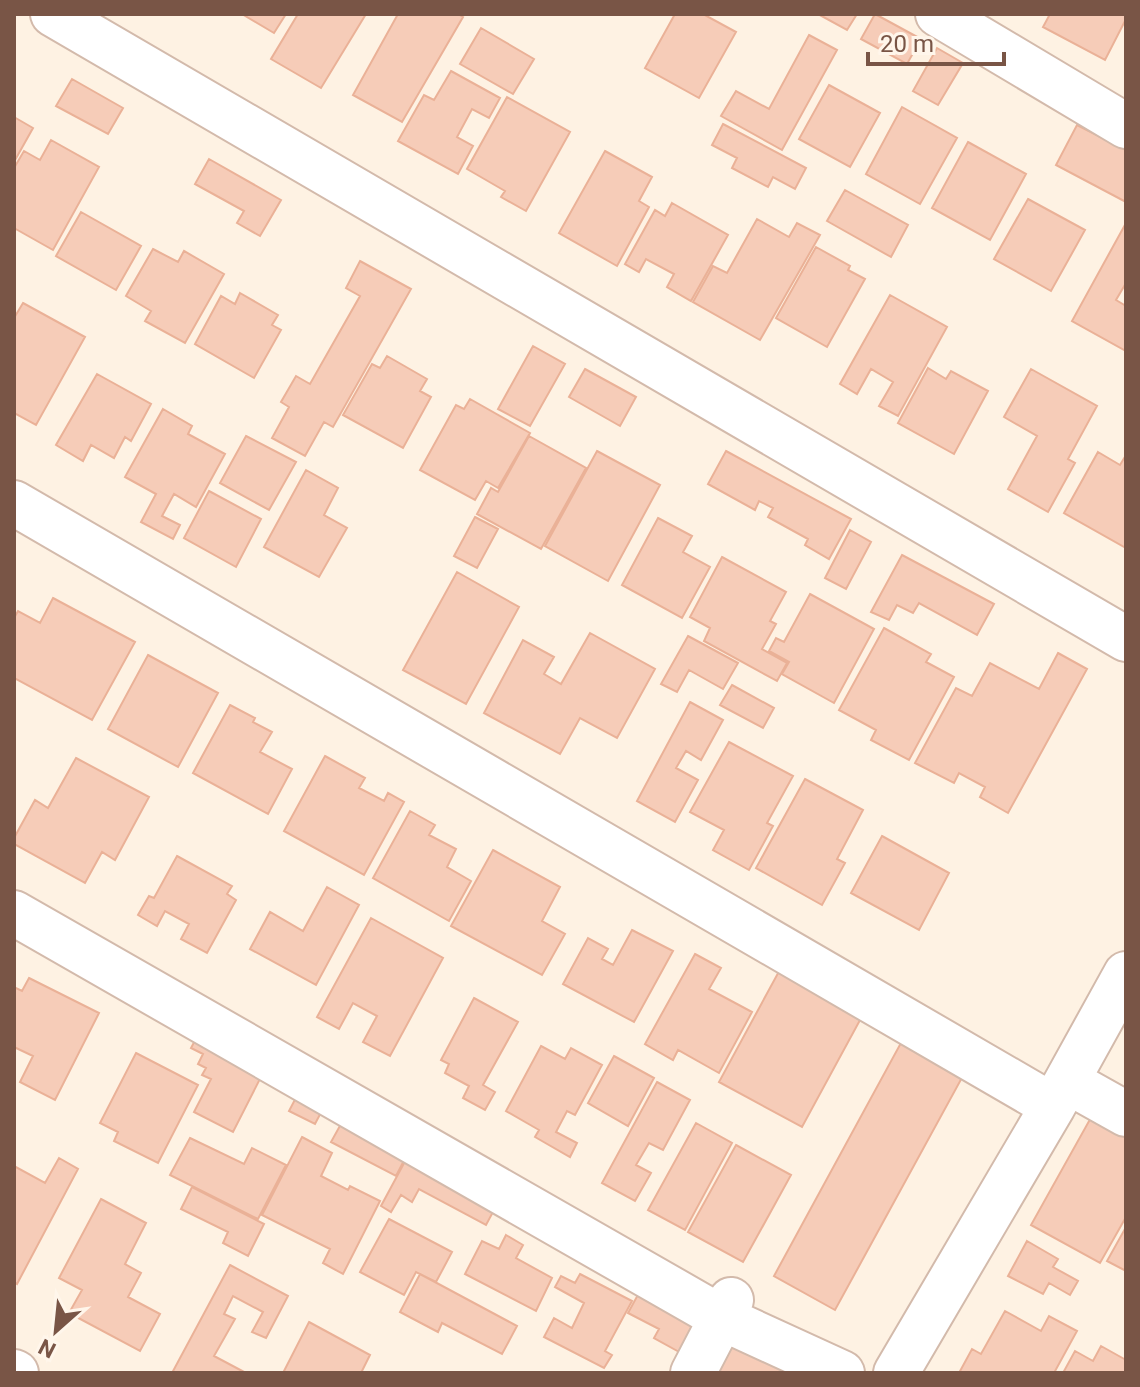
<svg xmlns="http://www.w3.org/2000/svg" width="1140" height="1387" viewBox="0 0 1140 1387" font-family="Roboto,sans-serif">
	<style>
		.building { fill: #f6ccb8; stroke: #eab197; stroke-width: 2 }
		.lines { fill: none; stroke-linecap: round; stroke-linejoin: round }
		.minor-casing { stroke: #d3baab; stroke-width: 48 }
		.minor { stroke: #fff; stroke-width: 44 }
	</style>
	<rect width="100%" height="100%" fill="#fef2e3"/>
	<!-- building -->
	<path class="building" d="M242,14H286L274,33Z
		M298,14H366L321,88L271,59Z
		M398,14H458L463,17L402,122L353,95Z
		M675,14H703L736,32L699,98L645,68Z
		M818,14H857L847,30Z
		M875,14L921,39L907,64L861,39Z
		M1050,14H1126V19L1105,60L1043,27Z
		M481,28L534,59L513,94L460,64Z
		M809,35L837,50L782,150L721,116L736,91L769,109Z
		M937,48L963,63L938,105L913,91Z
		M451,71L500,98L489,118L472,109L457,137L473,146L458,174L398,141L424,95L434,100Z
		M72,79L123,108L108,134L56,106Z
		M829,85L880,113L850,167L799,139Z
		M507,97L570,132L526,211L501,197L505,191L467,169Z
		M902,107L957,138L920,204L866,174Z
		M14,117L33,128L14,162Z
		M723,124L806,168L795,189L773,177L768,187L732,168L737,158L712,145Z
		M1077,125L1126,150V202L1056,165Z
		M51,140L99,167L53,250L14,228V168L24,151L40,160Z
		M968,142L1026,174L990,240L932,208Z
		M605,151L652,177L639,201L649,207L617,266L559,233Z
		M209,159L281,200L260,236L237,223L244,211L195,184Z
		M845,190L908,225L891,257L827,221Z
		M1028,199L1085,230L1051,291L994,259Z
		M672,203L728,235L691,301L667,287L674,274L646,259L639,272L625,264L655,210L665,216Z
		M81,212L141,246L116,290L56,256Z
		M757,219L789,237L797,223L820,235L760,340L693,302L713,266L727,273Z
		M1126,223V283L1116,300L1126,306V351L1072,321Z
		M816,247L850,266L848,270L865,279L827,347L776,318Z
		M153,249L178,262L184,251L224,274L185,343L145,321L151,311L126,296Z
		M360,261L411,289L333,427L324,422L305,456L272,438L289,407L281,402L296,376L310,384L360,296L346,288Z
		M240,293L278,315L272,325L281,330L254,378L195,344L221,296L235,304Z
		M890,295L947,327L898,416L879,406L893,382L871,369L857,394L840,384Z
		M23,303L85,337L36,425L14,413V318Z
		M533,346L565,364L530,426L498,409Z
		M387,356L427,379L420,391L431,397L403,448L343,415L372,364L380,368Z
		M928,368L946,379L951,371L988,391L954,454L898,423Z
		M585,369L636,397L620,426L569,397Z
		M1031,369L1097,406L1068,459L1075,463L1048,512L1008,489L1037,436L1004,417Z
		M97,374L151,404L131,441L125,437L114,458L91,445L83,461L56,445Z
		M470,399L530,433L498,488L486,481L475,500L420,470L456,405L464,409Z
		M163,409L192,426L188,434L225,454L196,507L174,494L162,516L180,525L173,539L141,522L156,494L125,477Z
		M246,436L296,462L269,510L220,483Z
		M529,436L586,468L541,549L477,514L491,488L498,492Z
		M597,451L660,485L608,581L545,546Z
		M726,451L851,519L829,559L805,545L808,539L768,517L773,508L759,501L755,510L708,484Z
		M1098,452L1120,465L1126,455V548L1064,513Z
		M306,470L338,488L324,515L347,528L319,577L264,547Z
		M209,491L261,519L236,567L184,538Z
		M475,517L498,529L477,568L454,556Z
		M658,518L692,536L683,552L710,567L682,618L622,585Z
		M850,530L871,542L846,589L825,578Z
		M902,555L994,604L977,635L919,603L913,613L897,605L889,620L871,612Z
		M722,557L786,592L770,621L776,624L762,649L787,663L777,681L704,641L710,628L690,617Z
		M457,572L519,607L466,704L403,670Z
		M810,594L874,629L834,703L782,674L789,662L769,651L776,638L784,642Z
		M53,598L135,642L92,720L14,678V618L18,611L40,623Z
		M884,628L931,654L926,662L954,677L909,760L871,740L876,730L839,710Z
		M590,633L655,669L617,738L580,718L560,754L484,713L523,640L554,657L544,674L561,684Z
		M688,636L738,663L723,689L689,670L677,692L661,684Z
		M1058,653L1087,669L1008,813L980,797L985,787L959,773L954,783L915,763L956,688L972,696L990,663L1039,689Z
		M148,655L218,693L178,767L108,729Z
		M732,685L774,708L763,728L720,705Z
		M690,702L723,720L701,760L686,751L676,768L698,780L675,822L637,801Z
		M230,705L255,718L253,722L272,732L260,752L292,769L268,814L193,773Z
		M729,742L793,776L767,823L773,826L749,870L713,850L724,830L690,812Z
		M325,756L365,778L359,788L384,801L388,793L404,802L364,875L284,831Z
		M76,758L149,797L115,860L102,852L85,883L14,844V838L35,800L48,808Z
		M805,779L863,810L837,859L845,863L822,905L756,868Z
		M410,811L435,825L429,835L456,849L447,867L471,881L449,921L373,878Z
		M882,836L949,873L919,930L851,893Z
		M493,850L560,887L542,921L565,934L542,975L451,926Z
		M177,856L232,886L227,894L236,900L207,953L181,939L189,924L165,911L157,926L138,915L149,896L154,898Z
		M327,887L359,905L316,985L250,949L270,912L303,931Z
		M371,918L443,958L390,1056L363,1042L377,1016L353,1003L339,1029L317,1017Z
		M632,930L673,951L634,1022L563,984L588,938L608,949L602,959L613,965Z
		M695,954L721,968L709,989L752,1012L719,1073L678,1050L673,1060L645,1044Z
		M783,964L866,1009L802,1127L719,1082Z
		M29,978L99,1013L55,1100L20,1082L33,1056L14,1047V987L22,991Z
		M474,998L518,1022L483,1085L495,1092L485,1110L463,1098L469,1086L445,1073L449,1064L441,1060Z
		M200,1031L267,1065L233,1132L194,1112L211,1079L202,1075L206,1068L198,1064L203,1054L191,1048Z
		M902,1041L964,1074L835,1310L774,1276Z
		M541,1046L565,1059L571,1048L602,1065L575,1115L567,1111L556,1132L577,1143L570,1157L535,1137L539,1130L506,1111Z
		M136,1053L198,1085L158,1163L114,1141L118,1132L100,1123Z
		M614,1056L654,1078L628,1126L588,1103Z
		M657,1082L690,1100L663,1150L649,1143L636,1165L651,1173L635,1201L602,1183Z
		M301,1088L327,1101L315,1124L289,1111Z
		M1098,1105L1126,1120V1217L1100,1263L1031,1225Z
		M347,1113L411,1147L396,1176L331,1142Z
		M696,1123L732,1143L685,1230L648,1210Z
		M302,1137L332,1153L321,1176L348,1190L350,1186L380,1201L343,1274L323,1263L330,1249L262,1215Z
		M190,1138L244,1164L252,1148L286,1165L258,1219L170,1175Z
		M736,1145L791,1175L743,1262L688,1232Z
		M410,1152L500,1199L486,1225L419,1189L412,1202L401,1195L391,1212L381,1206Z
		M59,1158L78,1169L17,1284L14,1282V1166L45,1183Z
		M192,1187L264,1224L248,1256L223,1243L228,1232L181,1209Z
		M101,1199L146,1223L125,1264L141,1273L128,1297L160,1314L140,1351L69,1313L82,1290L59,1278Z
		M389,1219L452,1252L436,1282L416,1272L404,1295L360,1272Z
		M1126,1227V1271L1107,1261Z
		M506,1235L523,1245L516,1258L552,1278L536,1311L465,1274L482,1241L499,1249Z
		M1027,1241L1058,1259L1053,1267L1078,1281L1070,1295L1049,1283L1043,1294L1008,1276Z
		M230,1265L288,1296L266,1338L252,1332L263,1312L233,1296L224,1314L235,1319L214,1356L246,1373H172Z
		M420,1274L517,1326L502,1354L442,1323L438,1332L400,1312Z
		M580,1274L632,1301L605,1351L612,1355L604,1368L544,1337L554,1318L572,1328L584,1303L555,1287L561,1276L575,1283Z
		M640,1291L698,1322L681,1353L654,1338L659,1329L628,1313Z
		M1005,1311L1041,1331L1049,1316L1077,1331L1054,1373H959L972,1349L981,1354Z
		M309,1322L370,1355L361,1373H283Z
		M738,1332L798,1373H715Z
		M1101,1346L1126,1360V1373H1063L1075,1351L1093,1361Z"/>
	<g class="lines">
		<!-- minor casing -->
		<g class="minor-casing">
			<path id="minor" d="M53,14L1126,639
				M938,14L1126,126
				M14,503L1053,1106
				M14,913L722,1318L842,1373
				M1067,1081L1126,1114
				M14,1372L16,1373
				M693,1373L731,1300
				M896,1373L1053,1106L1126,974"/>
		</g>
		<!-- minor -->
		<use href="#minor" class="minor"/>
	</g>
	<!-- border -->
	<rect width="1140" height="1387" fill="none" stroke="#795546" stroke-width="32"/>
	<!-- north arrow -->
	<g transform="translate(56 1331) rotate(207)" stroke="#fff6eb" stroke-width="6" paint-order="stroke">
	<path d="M0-6L14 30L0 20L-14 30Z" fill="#795546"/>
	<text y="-12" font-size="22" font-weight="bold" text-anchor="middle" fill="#795546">N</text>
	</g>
	<!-- scale -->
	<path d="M868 52v12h136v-12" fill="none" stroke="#795546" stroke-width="4"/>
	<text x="880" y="52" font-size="24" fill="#795546" stroke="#fff6eb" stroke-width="6" paint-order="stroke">20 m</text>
</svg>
